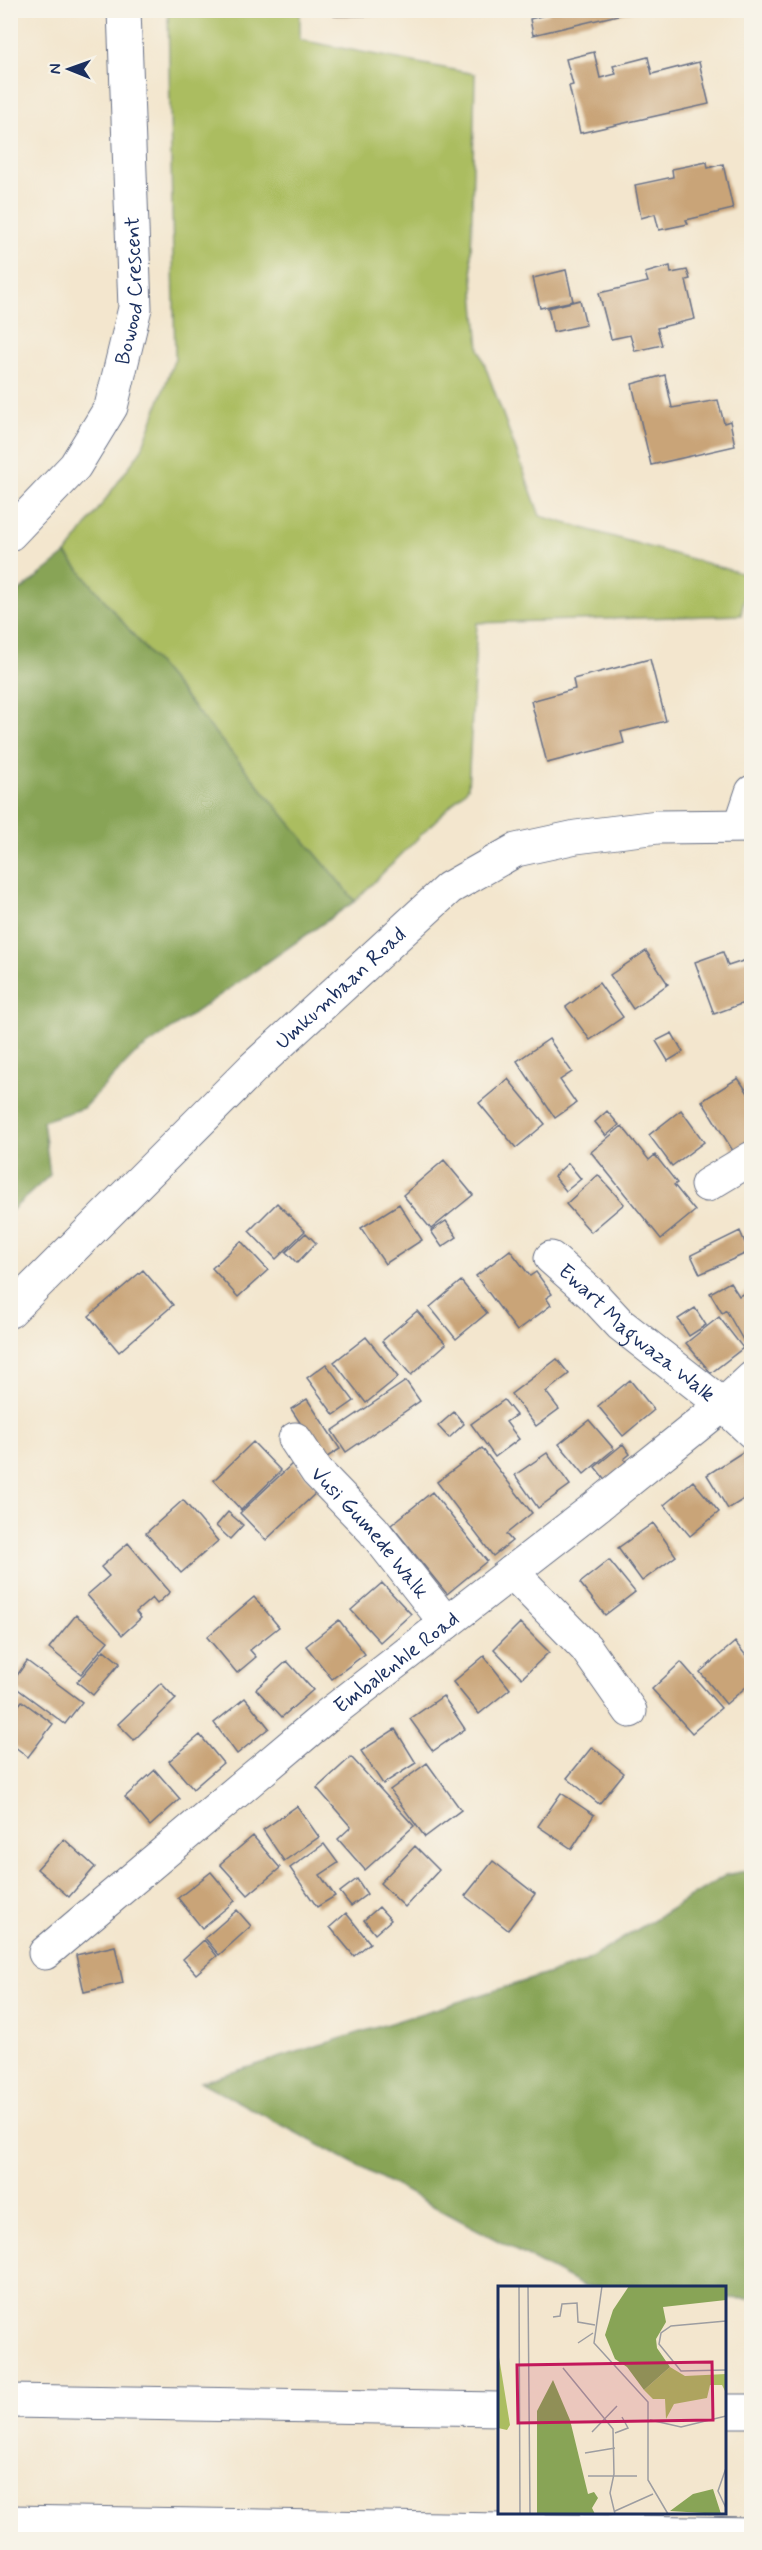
<svg xmlns="http://www.w3.org/2000/svg" width="762" height="2550" viewBox="0 0 762 2550" font-family="Mynerve,sans-serif">
	<style>
		.green { fill: #abbd60; stroke: #63765f; stroke-width: 1.5 }
		.forest { fill: #88a456; stroke: #526a5a; stroke-width: 1.5 }
		.building { fill: #c9a478 }
		.lines { fill: none; stroke-linecap: round; stroke-linejoin: round }
		.street-casing { stroke: #676f85; stroke-width: 35 }
		.highway-casing { stroke: #676f85; stroke-width: 35 }
		.street { stroke: #fff; stroke-width: 33 }
		.highway { stroke: #fff; stroke-width: 33 }
		.labels { text-anchor: middle; stroke-width: 5; stroke-linejoin: round; paint-order: stroke }
		.street-label { font-size: 21px; fill: #1b2f5e; stroke: #f7f3e8 }
		.inset-road { fill: none; stroke: #9d9da1; stroke-width: 1.5 }
		.view { fill: #c2185b; fill-opacity: 0.15; stroke: #c2185b; stroke-width: 3 }
		.inset-edge { fill: none; stroke: #1b2f5e; stroke-width: 3 }
	</style>
	<rect width="100%" height="100%" fill="#f7f3e8"/>
	<filter id="ink" filterUnits="userSpaceOnUse"><feTurbulence type="fractalNoise" baseFrequency=".0167" numOctaves="2"/><feDisplacementMap in="SourceGraphic" scale="12" xChannelSelector="R" yChannelSelector="G"/><feConvolveMatrix kernelMatrix="1 2 1 2 8 2 1 2 1" color-interpolation-filters="sRGB"/></filter>
	<filter id="wash" filterUnits="userSpaceOnUse"><feTurbulence type="fractalNoise" baseFrequency=".008" numOctaves="4" result="noise"/><feDisplacementMap in="SourceGraphic" scale="24" xChannelSelector="R" yChannelSelector="G"/><feGaussianBlur stdDeviation="1.35" result="paint"/><feColorMatrix in="noise" values="0 0 0 0 0 0 0 0 0 0 0 0 0 0 0 0 0 1.4 0 .05"/><feComposite in="paint" operator="in"/></filter>
	<g filter="url(#wash)">
		<rect width="100%" height="100%" fill="#f3e6ce"/>
		<!-- green -->
		<path class="green" d="M300,10V40L475,74L471,256L479,349L540,516L748,575L741,615L477,623L468,788L355,901L66,554L142,449L175,358L168,11Z"/>
		<!-- forest -->
		<path class="forest" d="M66,554L355,901L134,1055L83,1108L43,1121L50,1175L11,1211V598Z
			M751,1870V2299L725,2298L724,2288L585,2287L201,2082L583,1963L726,1875Z"/>
		<g id="blocks">
			<!-- building -->
			<path class="building" d="M334,10H412V15L334,16Z
				M549,10H635V11L533,35L530,19L549,14Z
				M594,52L600,78L616,74L613,66L648,57L652,74L699,62L709,104L580,133L569,86L573,85L566,59Z
				M707,162L708,168L723,164L733,209L686,220L688,224L659,230L655,214L641,218L635,185L673,177L672,169Z
				M670,266L671,273L687,270L690,279L686,280L695,319L657,328L662,345L635,351L630,335L611,339L599,293L648,282L645,273Z
				M566,270L573,301L540,308L533,278Z
				M580,300L586,325L553,332L548,308Z
				M665,375L672,408L718,400L724,423L730,421L735,446L651,465L632,384Z
				M650,659L666,721L621,732L624,743L547,763L531,701L575,689L573,679Z
				M646,951L668,984L633,1009L610,975Z
				M723,952L728,966L752,958V1000L714,1014L695,962Z
				M599,983L623,1017L590,1040L566,1007Z
				M672,1033L683,1052L668,1061L656,1041Z
				M549,1039L572,1072L560,1080L576,1103L555,1118L517,1061Z
				M738,1078L748,1093L752,1091V1139L733,1151L702,1101Z
				M508,1079L545,1124L516,1148L479,1103Z
				M681,1110L704,1142L672,1166L649,1135Z
				M607,1111L619,1125L606,1136L595,1122Z
				M622,1126L649,1160L655,1155L677,1183L674,1185L695,1211L661,1239L591,1152Z
				M444,1160L473,1195L431,1229L403,1195Z
				M568,1163L581,1179L566,1191L554,1176Z
				M598,1175L624,1204L591,1232L566,1204Z
				M277,1203L305,1231L276,1259L249,1231Z
				M399,1204L422,1240L385,1264L361,1228Z
				M446,1221L457,1237L442,1247L431,1231Z
				M740,1231L749,1252L700,1274L691,1255Z
				M306,1233L316,1243L297,1263L286,1252Z
				M241,1241L268,1270L238,1297L212,1268Z
				M510,1250L530,1276L536,1272L552,1294L546,1298L551,1305L517,1331L476,1276Z
				M143,1270L173,1305L119,1352L89,1316Z
				M461,1281L487,1313L456,1339L430,1307Z
				M730,1282L739,1296L752,1289V1334L743,1340L726,1310L722,1313L710,1293Z
				M695,1308L706,1325L689,1336L678,1319Z
				M417,1311L446,1344L411,1375L382,1341Z
				M719,1317L743,1348L711,1373L686,1343Z
				M366,1337L398,1377L366,1403L334,1362Z
				M557,1359L569,1374L546,1392L559,1409L536,1426L511,1394Z
				M326,1364L354,1401L334,1415L307,1378Z
				M630,1380L654,1410L623,1436L598,1406Z
				M406,1381L420,1401L346,1452L332,1431Z
				M307,1399L340,1449L324,1459L291,1409Z
				M504,1400L516,1415L506,1422L519,1439L495,1457L471,1424Z
				M454,1412L464,1424L449,1438L438,1426Z
				M589,1420L614,1449L584,1474L559,1444Z
				M253,1442L281,1471L241,1510L214,1480Z
				M623,1444L630,1454L624,1459L628,1464L607,1482L595,1467Z
				M752,1446V1494L728,1509L707,1475Z
				M482,1448L532,1513L506,1534L512,1541L493,1556L437,1482Z
				M547,1453L570,1485L538,1508L515,1475Z
				M293,1463L319,1490L266,1540L240,1513Z
				M693,1481L719,1512L690,1536L664,1505Z
				M432,1492L487,1561L447,1594L391,1525Z
				M183,1500L218,1541L181,1573L146,1533Z
				M228,1512L243,1525L230,1539L216,1526Z
				M653,1523L676,1556L642,1581L618,1548Z
				M128,1543L170,1592L157,1604L152,1598L136,1612L141,1618L122,1635L87,1595L109,1576L101,1567Z
				M609,1560L635,1592L605,1615L580,1583Z
				M382,1583L411,1614L380,1642L351,1610Z
				M254,1597L279,1627L250,1650L256,1657L237,1673L207,1637Z
				M76,1615L108,1641L81,1674L49,1648Z
				M339,1620L365,1654L332,1679L306,1646Z
				M520,1623L549,1652L522,1678L494,1649Z
				M735,1642L752,1663V1682L726,1704L700,1672Z
				M104,1650L120,1663L93,1695L77,1682Z
				M484,1656L510,1689L479,1714L453,1682Z
				M27,1661L82,1702L65,1724L11,1684Z
				M287,1661L313,1690L282,1717L256,1689Z
				M681,1662L721,1708L692,1733L652,1689Z
				M161,1683L176,1699L134,1740L118,1724Z
				M443,1696L465,1729L433,1751L410,1719Z
				M245,1698L269,1728L237,1754L214,1723Z
				M22,1701L53,1724L28,1757L10,1743V1716Z
				M395,1729L416,1763L383,1784L361,1751Z
				M200,1735L223,1763L193,1789L169,1761Z
				M592,1747L624,1773L599,1804L567,1778Z
				M351,1757L414,1826L365,1870L338,1839L351,1827L317,1788Z
				M427,1763L461,1810L425,1837L390,1790Z
				M155,1770L180,1799L150,1826L125,1797Z
				M561,1793L594,1815L572,1849L538,1826Z
				M297,1806L319,1837L284,1861L263,1830Z
				M253,1836L280,1868L248,1895L220,1864Z
				M64,1839L95,1867L69,1897L37,1869Z
				M324,1844L338,1863L320,1875L335,1896L317,1907L290,1868Z
				M415,1846L439,1870L405,1907L380,1883Z
				M493,1861L535,1894L508,1930L465,1896Z
				M211,1872L235,1901L202,1928L178,1898Z
				M357,1879L367,1894L351,1906L340,1892Z
				M379,1907L391,1920L375,1934L364,1920Z
				M237,1910L251,1926L219,1955L205,1938Z
				M346,1913L370,1943L354,1956L330,1927Z
				M204,1940L217,1956L196,1974L183,1959Z
				M115,1946L123,1983L84,1992L76,1955Z"/>
		</g>
	</g>
	<g filter="url(#ink)">
		<use href="#blocks" fill-opacity="0" stroke="#676f85" stroke-width="1.5"/>
		<g class="lines">
			<!-- street casing -->
			<g class="street-casing">
				<g id="street">
					<path id="s1" d="M10,534L75,466L111,407L135,308L124,10"/>
					<path d="M741,825L752,792"/>
					<path d="M707,1185L752,1158"/>
					<path id="s2" d="M551,1258L594,1296L621,1325L723,1405L752,1432"/>
					<path id="s3" d="M10,1311L253,1068L449,888L516,850L576,837L658,827L752,826"/>
					<path id="s4" d="M295,1439L317,1472L373,1530L446,1623"/>
					<path d="M512,1572L586,1648L630,1711"/>
					<path id="s5" d="M45,1953L324,1718L601,1503L723,1405L752,1378"/>
				</g>
			</g>
			<!-- highway casing -->
			<g class="highway-casing">
				<path id="highway" d="M10,2401L500,2409
					M724,2411H752
					M10,2522L752,2534"/>
			</g>
			<!-- street -->
			<use href="#street" class="street"/>
			<!-- highway -->
			<use href="#highway" class="highway"/>
		</g>
	</g>
	<g class="labels">
		<!-- street labels -->
		<g class="street-label">
			<text dy="7" stroke="none"><textPath href="#s1" startOffset="282">Bowood Crescent</textPath></text>
			<text dy="7" stroke="none"><textPath href="#s3" startOffset="462">Umkumbaan Road</textPath></text>
			<text dy="7" stroke="none"><textPath href="#s2" startOffset="114">Ewart Magwaza Walk</textPath></text>
			<text dy="7" stroke="none"><textPath href="#s4" startOffset="120">Vusi Gumede Walk</textPath></text>
			<text dy="7" stroke="none"><textPath href="#s5" startOffset="456">Embalenhle Road</textPath></text>
		</g>
	</g>
	<!-- overview -->
	<g transform="translate(498 2286)">
		<rect width="228" height="228" fill="#f3e6ce"/>
		<path d="M0,65L12,139L9,144L0,142ZM172,81L187,90L228,88V107L224,99H212L209,112L176,118L168,133L167,113H155L146,104Z" fill="#abbd60"/>
		<path d="M131,0H228V14L165,21L168,36L158,53L159,62L172,81L146,104L129,81L117,73L107,49L115,24ZM55,94L72,134L90,208L96,206L100,212L94,222L97,228H39V125ZM215,203L223,228L172,225L195,208Z" fill="#88a456"/>
		<path class="inset-road" d="M21,0L22,228M30,0L32,228M104,0L96,57L150,116V194L170,228M55,31L62,30L64,18L79,17L80,36L97,39M228,35L173,40L163,47L161,58L183,85L228,84M80,57L95,47M65,82L115,143L116,188L112,207L117,228M152,134L183,141L228,130M94,146L119,120M117,147L130,142L124,131M87,167L117,162M228,182L220,205L228,222M90,190H139M117,225L155,208"/>
		<path class="view" d="M214,76L215,134L20,137L19,79Z"/>
		<rect width="228" height="228" class="inset-edge"/>
	</g>
	<!-- margin -->
	<rect width="762" height="2550" fill="none" stroke="#f7f3e8" stroke-width="36"/>
	<!-- north arrow -->
	<g transform="translate(69 69) rotate(271)" stroke="#f7f3e8" stroke-width="4.5" paint-order="stroke">
	<path d="M0-4.5L10 22L0 15L-10 22Z" fill="#1b2f5e"/>
	<text y="-9" font-size="16" font-weight="bold" text-anchor="middle" fill="#1b2f5e">N</text>
	</g>
</svg>
